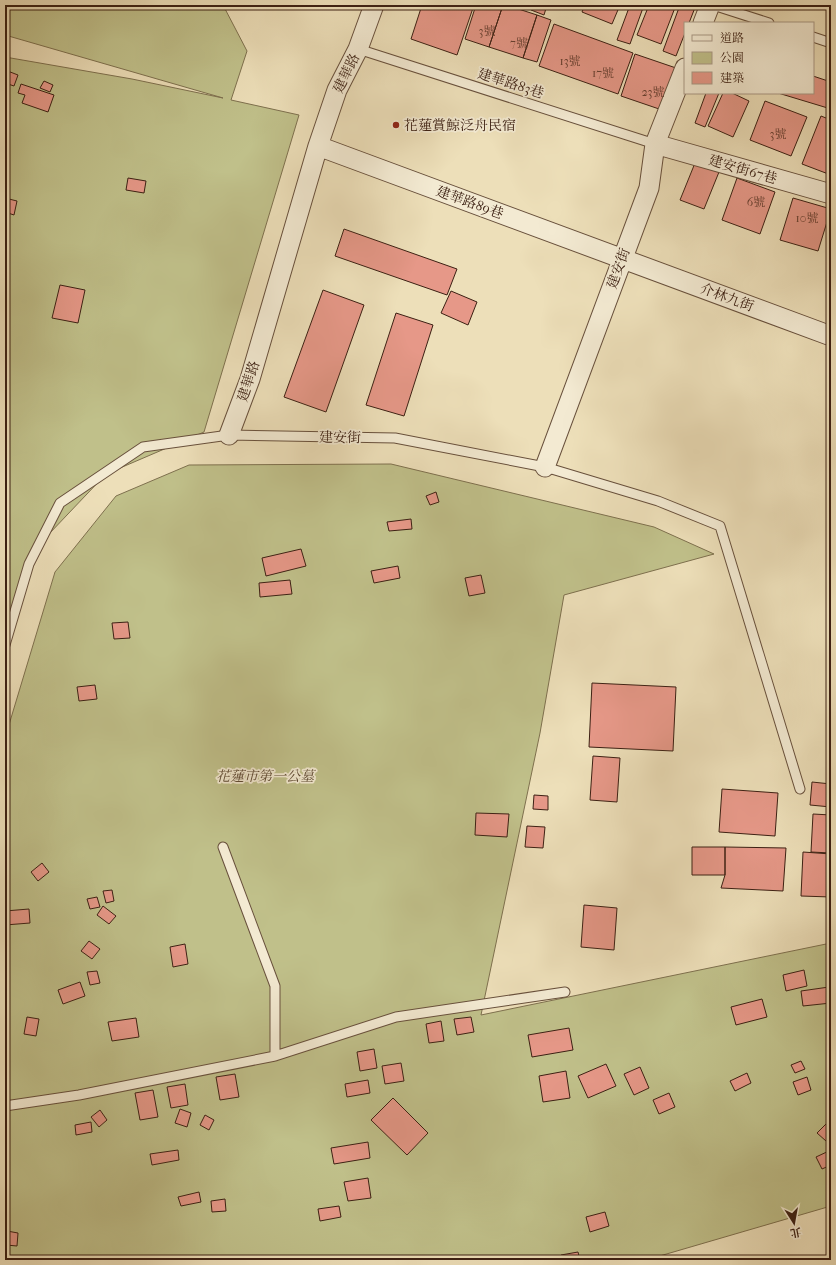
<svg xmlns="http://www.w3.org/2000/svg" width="836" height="1265" viewBox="0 0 836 1265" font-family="'IM FELL French Canon','Noto Serif TC',serif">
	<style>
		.green { fill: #c0c08a; stroke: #7e704e }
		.building { fill: #e69888; stroke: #3c2013 }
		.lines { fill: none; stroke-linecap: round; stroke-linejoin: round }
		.service-casing { stroke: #68503c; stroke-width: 11 }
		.minor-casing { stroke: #68503c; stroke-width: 21 }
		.service { stroke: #f3ead2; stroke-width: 9 }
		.minor { stroke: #f3ead2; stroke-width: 19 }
		.poi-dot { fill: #8f2418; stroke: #f3ead2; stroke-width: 1.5 }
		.labels { text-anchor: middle; stroke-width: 3.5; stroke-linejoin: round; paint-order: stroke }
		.number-label { font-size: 12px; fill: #663e30 }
		.street-label { font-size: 14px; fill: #3c2013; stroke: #f3ead2 }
		.poi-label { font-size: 14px; fill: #3c2013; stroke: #f3ead2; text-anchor: start }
		.park-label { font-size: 14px; font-style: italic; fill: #5d4831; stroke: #f3ead2 }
	</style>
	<rect width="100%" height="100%" fill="#eddfb9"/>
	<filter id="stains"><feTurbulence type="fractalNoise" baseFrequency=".005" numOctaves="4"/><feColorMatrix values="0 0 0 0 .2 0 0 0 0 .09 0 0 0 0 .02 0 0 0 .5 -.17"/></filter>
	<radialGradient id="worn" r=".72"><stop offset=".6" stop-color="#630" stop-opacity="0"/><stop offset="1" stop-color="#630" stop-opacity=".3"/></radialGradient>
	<!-- green -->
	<path class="green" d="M5,5H223L247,51L231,100L299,115L204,432L106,474L29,555L5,632V57L132,79L223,98L5,35Z
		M391,464L654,527L714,554L564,595L540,733L481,1015L831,943V1206L646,1260H5V738L55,572L116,496L189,465Z"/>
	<!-- building -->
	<path class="building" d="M422,5H474L457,55L411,39Z
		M476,5H503L489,47L465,39Z
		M503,5H506L537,15L523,58L489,47Z
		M514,5H529L528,9Z
		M533,5H547L544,15L531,10Z
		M585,5H620L612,24L582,12Z
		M630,5H644L630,44L617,40Z
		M649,5H676L661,44L637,35Z
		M680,5H696L689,23H685V33L676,56L663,51Z
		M537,15L551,20L537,62L523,58Z
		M554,24L633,53L618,94L539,66Z
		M635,54L679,69L665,111L621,96Z
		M5,70L18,75L14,86L5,83Z
		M813,76L831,82V109L778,93H813Z
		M44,81L53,85L50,92L40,88Z
		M21,84L54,95L48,112L22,103L25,95L18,93Z
		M706,93H719L705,127L695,123Z
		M723,93H732L749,101L733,137L708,126Z
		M765,101L807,117L791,156L750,140Z
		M821,116L831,120V175L802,164Z
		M695,163L719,172L704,209L680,200Z
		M128,178L146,181L144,193L126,190Z
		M737,178L775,192L760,234L722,220Z
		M5,198L17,201L14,215L5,212Z
		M793,198L831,209L818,251L780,240Z
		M344,229L457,269L447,295L335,256Z
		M60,285L85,290L78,323L52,318Z
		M323,290L364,305L326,412L284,397Z
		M451,291L477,302L468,325L441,313Z
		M396,313L433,325L404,416L366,405Z
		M436,492L439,502L430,505L426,496Z
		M411,519L412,529L389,531L387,522Z
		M301,549L306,566L266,576L262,558Z
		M398,566L400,578L374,583L371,571Z
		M481,575L485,593L469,596L465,578Z
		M290,580L292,594L260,597L259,583Z
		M128,622L130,638L114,639L112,623Z
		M592,683L676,687L673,751L589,747Z
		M95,685L97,699L79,701L77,687Z
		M593,756L620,758L617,802L590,800Z
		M812,782L831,784V807L810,805Z
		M722,789L778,793L775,836L719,832Z
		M534,795L548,796V810L533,809Z
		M476,813L509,814L507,837L475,835Z
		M813,814L831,815V853L811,852Z
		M527,826L545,827L543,848L525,847Z
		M692,847H725V875H692Z
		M725,847L786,848L783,891L721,888L725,875Z
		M803,852L831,854V897L801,896Z
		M42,863L49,872L38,881L31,872Z
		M112,890L114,901L106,903L103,891Z
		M97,897L100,907L90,909L87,899Z
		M584,905L617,908L614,950L581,947Z
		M103,906L116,916L109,924L97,915Z
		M29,909L30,923L5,925V911Z
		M89,941L100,949L92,959L81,951Z
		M185,944L188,964L173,967L170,947Z
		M804,970L807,986L786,991L783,975Z
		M97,971L100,983L90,985L87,972Z
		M80,982L85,996L63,1004L58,990Z
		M829,987L831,1003L803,1006L801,991Z
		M762,999L767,1017L736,1025L731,1007Z
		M27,1017L39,1019L36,1036L24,1034Z
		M471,1017L474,1032L457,1035L454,1019Z
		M136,1018L139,1037L112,1041L108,1022Z
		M441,1021L444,1041L429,1043L426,1024Z
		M569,1028L573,1050L532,1057L528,1035Z
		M374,1049L377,1068L360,1071L357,1052Z
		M801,1061L805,1069L795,1073L791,1065Z
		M401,1063L404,1081L385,1084L382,1066Z
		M606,1064L616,1086L588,1098L578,1076Z
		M640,1067L649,1088L634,1095L624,1074Z
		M566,1071L570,1098L543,1102L539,1076Z
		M747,1073L751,1083L735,1091L730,1081Z
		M235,1074L239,1097L220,1100L216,1077Z
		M807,1077L811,1090L798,1095L793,1082Z
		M368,1080L370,1093L347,1097L345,1084Z
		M185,1084L188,1105L171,1108L167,1087Z
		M153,1090L158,1117L140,1120L135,1093Z
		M669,1093L675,1107L659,1114L653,1100Z
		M393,1098L428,1133L407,1155L371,1120Z
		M180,1109L191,1113L187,1127L175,1123Z
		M831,1109V1121L827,1111Z
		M100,1110L107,1120L99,1127L91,1117Z
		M205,1115L214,1120L209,1130L200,1125Z
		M91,1122L92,1132L76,1135L75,1125Z
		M826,1124L831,1129V1136L826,1141L817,1133Z
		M368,1142L370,1158L334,1164L331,1148Z
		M178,1150L179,1160L152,1165L150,1154Z
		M831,1150V1165L822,1169L816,1157Z
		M368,1178L371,1198L348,1201L344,1182Z
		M199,1192L201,1202L181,1206L178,1197Z
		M225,1199L226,1211L212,1212L211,1201Z
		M339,1206L341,1217L320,1221L318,1209Z
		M605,1212L609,1226L590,1232L586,1217Z
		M7,1231L18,1233L17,1246L6,1245Z
		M578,1252L580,1260H562L561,1255Z"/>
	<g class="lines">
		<!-- service casing -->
		<g class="service-casing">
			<path id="service" d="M713,5L769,23
				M813,37L831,43
				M358,49L655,144
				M5,645L29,564L60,503L143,447L229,435L395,438L545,467L658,501L720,526L800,789
				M223,847L275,986V1056
				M5,1106L79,1095L275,1056L396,1017L565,992"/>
		</g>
		<!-- minor casing -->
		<g class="minor-casing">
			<path id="minor" d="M703,23L710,5
				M655,144L831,194
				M318,146L831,336
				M229,435L250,379L318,146L337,90L358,49L374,5
				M545,467L649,188L655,144L685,68"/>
		</g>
		<!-- service -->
		<use href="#service" class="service"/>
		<!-- minor -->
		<use href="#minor" class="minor"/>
	</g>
	<!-- markers -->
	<circle class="poi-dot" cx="396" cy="125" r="4"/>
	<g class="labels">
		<!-- number labels -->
		<g class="number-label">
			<text x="487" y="35">3號</text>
			<text x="519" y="47">7號</text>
			<text x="570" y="65">13號</text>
			<text x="603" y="77">17號</text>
			<text x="653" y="96">23號</text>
			<text x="778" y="138">3號</text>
			<text x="756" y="206">6號</text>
			<text x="807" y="222">10號</text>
		</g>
		<!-- street labels -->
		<g class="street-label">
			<text transform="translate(346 73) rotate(-64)" y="5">建華路</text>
			<text transform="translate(511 83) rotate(18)" y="5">建華路83巷</text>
			<text transform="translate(743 169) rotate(16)" y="5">建安街67巷</text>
			<text transform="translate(470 202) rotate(20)" y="5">建華路89巷</text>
			<text transform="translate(618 268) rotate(-70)" y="5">建安街</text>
			<text transform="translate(727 297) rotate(20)" y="5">介林九街</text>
			<text transform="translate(248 381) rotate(-72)" y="5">建華路</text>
			<text transform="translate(340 437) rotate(1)" y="5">建安街</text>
		</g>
		<!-- poi labels -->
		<g class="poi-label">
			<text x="404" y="130">花蓮賞鯨泛舟民宿</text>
		</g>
		<!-- park labels -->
		<g class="park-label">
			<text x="265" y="781">花蓮市第一公墓</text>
		</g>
	</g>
	<!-- margin -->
	<rect width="836" height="1265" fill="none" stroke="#eddfb9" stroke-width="20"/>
	<rect x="6" y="6" width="824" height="1253" fill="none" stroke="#3c2013" stroke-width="2"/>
	<rect x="10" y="10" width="816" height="1245" fill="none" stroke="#3c2013"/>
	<!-- legend -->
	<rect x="684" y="22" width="130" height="72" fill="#f3ead2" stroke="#aa9986"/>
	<rect x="692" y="35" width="20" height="6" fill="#f3ead2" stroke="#aa9986"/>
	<text x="720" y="42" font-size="12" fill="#3c2013">道路</text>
	<rect x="692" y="52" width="20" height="12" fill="#c0c08a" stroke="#aa9986"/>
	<text x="720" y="62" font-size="12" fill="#3c2013">公園</text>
	<rect x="692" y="72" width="20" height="12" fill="#e69888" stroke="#aa9986"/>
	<text x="720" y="82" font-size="12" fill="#3c2013">建築</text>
	<!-- north arrow -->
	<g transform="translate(794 1223) rotate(169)" stroke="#f3ead2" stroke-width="3" paint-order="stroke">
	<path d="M0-3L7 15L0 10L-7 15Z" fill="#3c2013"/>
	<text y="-6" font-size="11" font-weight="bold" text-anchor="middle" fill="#3c2013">北</text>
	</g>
	<rect width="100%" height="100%" filter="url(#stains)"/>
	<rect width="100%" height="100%" fill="url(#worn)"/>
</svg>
